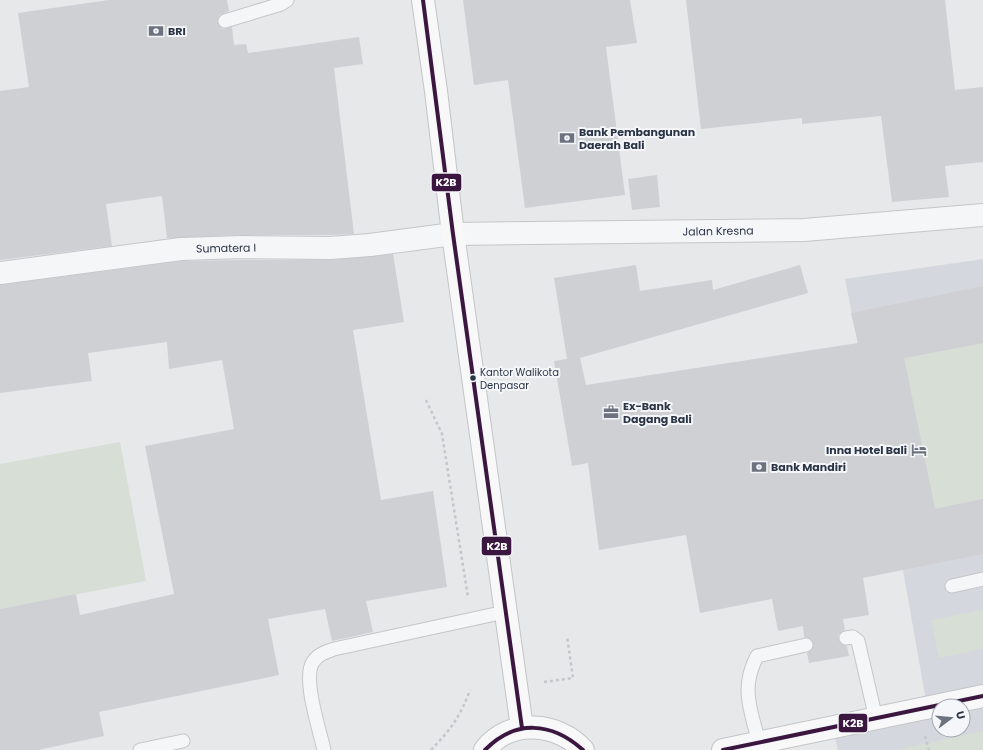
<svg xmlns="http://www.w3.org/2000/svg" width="983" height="750" viewBox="0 0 983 750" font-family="Poppins,sans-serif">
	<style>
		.built { fill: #d4d7dd; fill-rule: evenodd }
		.green { fill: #d6ded6 }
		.building { fill: #ced0d3 }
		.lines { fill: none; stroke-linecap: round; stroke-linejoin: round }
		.lane-casing { stroke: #c4c6c8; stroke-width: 15 }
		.street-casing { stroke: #c4c6c8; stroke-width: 24 }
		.primary-casing { stroke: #c2c5c8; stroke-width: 24 }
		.path { stroke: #c5c6ca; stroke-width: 2.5; stroke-dasharray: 3 3; stroke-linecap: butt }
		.lane { stroke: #f5f6f7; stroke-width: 13 }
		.street { stroke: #f5f6f7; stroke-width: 22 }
		.primary { stroke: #f8f8f8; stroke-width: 22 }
		.bus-1-casing { stroke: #f4f6f9; stroke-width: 7 }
		.bus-1 { stroke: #3b163f; stroke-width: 4 }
		.bus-dot { fill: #2b3445; stroke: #f4f6f9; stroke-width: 1.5 }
		.labels { text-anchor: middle; stroke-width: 4; stroke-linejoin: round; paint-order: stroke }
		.bus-label { font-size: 10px; fill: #2b3445; stroke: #f4f6f9; text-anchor: start }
		.poi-label { font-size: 11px; font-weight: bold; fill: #2b3445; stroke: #f4f6f9; text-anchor: start }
		.street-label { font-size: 11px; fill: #2b3445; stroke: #f4f6f9 }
		.line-badge { stroke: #f4f6f9; stroke-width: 1.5 }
		.badge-label { font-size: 11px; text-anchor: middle; font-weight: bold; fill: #fff }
	</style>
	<rect width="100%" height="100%" fill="#e6e8ea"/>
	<!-- built -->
	<path class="built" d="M983,259V750H838L834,733L928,712L903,570L845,279ZM939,706H963V730H939Z"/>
	<!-- green -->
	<path class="green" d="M983,343V499L935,509L904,358Z
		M120,442L146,581L0,609V464Z
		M983,610V649L939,658L931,620Z
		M983,731V750H895Z"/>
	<!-- building -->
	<path class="building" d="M109,0H227L229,11L219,15L218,24L223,29L232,27L234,45L246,44L248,53L359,37L363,64L334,68L354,234L330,235H243L167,238L162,196L106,204L112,246L0,260V91L29,87L18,13Z
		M463,0H630L637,43L606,47L625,195L525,208L508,80L474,85Z
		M686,0H945L955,90L983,87V162L945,166L949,197L892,202L881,116L802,124V118L701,129Z
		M657,175L660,207L632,210L628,179Z
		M393,254L404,322L353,330L381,500L433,491L447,587L366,601L373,632L332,641L325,609L268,619L279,675L99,712L104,736L38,750H0V609L76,594L80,615L174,594L145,446L234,429L222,360L169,369L167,342L88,353L92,381L0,393V285L182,261L243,260H331Z
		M636,265L640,291L712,280L713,290L800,265L808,293L580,358L586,385L858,343L851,313L983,286V343L904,358L935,509L983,499V554L863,578L869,615L843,619L845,630L838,635L840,643L847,646L849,656L809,663L807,653L813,648L812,640L804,637L803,626L778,631L772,599L700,613L686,535L599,550L588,463L572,466L554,361L567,359L554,278Z"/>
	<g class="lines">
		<!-- lane casing -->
		<g class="lane-casing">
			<path id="lane" d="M225,21L281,4L287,0
				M952,586L983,579
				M846,638L853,637L858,641L876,719
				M759,743C751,710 740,689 757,656L806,645
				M140,750L183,741
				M324,750C320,731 302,678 313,662C318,654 326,652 334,649L505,612"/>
		</g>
		<!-- street casing -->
		<g class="street-casing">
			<path id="street" d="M0,273L181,249L243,247L330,248L370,245L453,234L804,230L983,215"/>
		</g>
		<!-- primary casing -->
		<g class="primary-casing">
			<path id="primary" d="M423,0L436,91L453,234L522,728
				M485,750C509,718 558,722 583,750
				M723,750L983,696"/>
		</g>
		<!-- path -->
		<path class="path" d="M426,400L442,434L468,597
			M544,682L573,678L567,636
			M925,736L929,750
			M431,750C451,729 460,717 470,690"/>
		<!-- lane -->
		<use href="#lane" class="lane"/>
		<!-- street -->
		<use href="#street" class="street"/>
		<!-- primary -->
		<use href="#primary" class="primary"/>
		<!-- bus-1 casing -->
		<g class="bus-1-casing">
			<path id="bus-1" d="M423,0L453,234L522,728
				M485,750C515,719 552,722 583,750
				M723,750L983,696"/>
		</g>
		<!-- bus-1 -->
		<use href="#bus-1" class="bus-1"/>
	</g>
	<!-- icons -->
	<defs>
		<g id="bank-bare" transform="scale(1.2)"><path d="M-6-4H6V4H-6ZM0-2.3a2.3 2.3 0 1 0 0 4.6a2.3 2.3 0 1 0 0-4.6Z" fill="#6c737f" stroke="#f4f6f9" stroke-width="2.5" paint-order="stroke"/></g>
		<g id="office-bare" transform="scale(1.2)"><path d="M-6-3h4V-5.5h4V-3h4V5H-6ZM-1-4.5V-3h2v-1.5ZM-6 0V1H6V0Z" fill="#6c737f" stroke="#f4f6f9" stroke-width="2.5" paint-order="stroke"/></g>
		<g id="hotel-bare" transform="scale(1.2)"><path d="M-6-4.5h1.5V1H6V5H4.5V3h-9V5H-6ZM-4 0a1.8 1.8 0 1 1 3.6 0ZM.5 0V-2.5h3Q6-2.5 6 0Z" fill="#6c737f" stroke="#f4f6f9" stroke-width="2.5" paint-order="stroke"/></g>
	</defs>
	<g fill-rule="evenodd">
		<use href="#bank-bare" x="156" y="31"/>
		<use href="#bank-bare" x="567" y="138"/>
		<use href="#office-bare" x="611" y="412"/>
		<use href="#hotel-bare" x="919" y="450"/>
		<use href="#bank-bare" x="759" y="467"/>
	</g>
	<!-- markers -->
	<circle class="bus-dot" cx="473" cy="378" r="3.5"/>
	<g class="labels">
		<!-- bus labels -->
		<g class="bus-label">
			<text x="480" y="376">Kantor Walikota<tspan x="480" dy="13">Denpasar</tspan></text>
		</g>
		<!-- poi labels -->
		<g class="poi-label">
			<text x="168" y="35">BRI</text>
			<text x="579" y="136">Bank Pembangunan<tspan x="579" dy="13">Daerah Bali</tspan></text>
			<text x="623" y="410">Ex-Bank<tspan x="623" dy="13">Dagang Bali</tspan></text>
			<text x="907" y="454" text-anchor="end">Inna Hotel Bali</text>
			<text x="771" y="471">Bank Mandiri</text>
		</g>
		<!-- street labels -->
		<g class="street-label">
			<text transform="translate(718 231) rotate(-1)" y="4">Jalan Kresna</text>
			<text transform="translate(226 248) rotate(-1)" y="4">Sumatera I</text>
		</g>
	</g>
	<g class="line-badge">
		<rect x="431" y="173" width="31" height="19" rx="4" fill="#3b163f"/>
		<rect x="481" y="536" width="31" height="20" rx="4" fill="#3b163f"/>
		<rect x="838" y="713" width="30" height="20" rx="4" fill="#3b163f"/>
	</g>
	<g class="badge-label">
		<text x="446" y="186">K2B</text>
		<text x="497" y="550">K2B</text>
		<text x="853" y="727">K2B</text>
	</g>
	<!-- north arrow -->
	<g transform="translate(951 718) rotate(74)"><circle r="19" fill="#f4f6f9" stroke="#a4a8b1"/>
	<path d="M0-3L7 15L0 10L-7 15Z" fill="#6c737f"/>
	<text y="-6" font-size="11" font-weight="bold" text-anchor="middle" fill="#2b3445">U</text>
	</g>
</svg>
